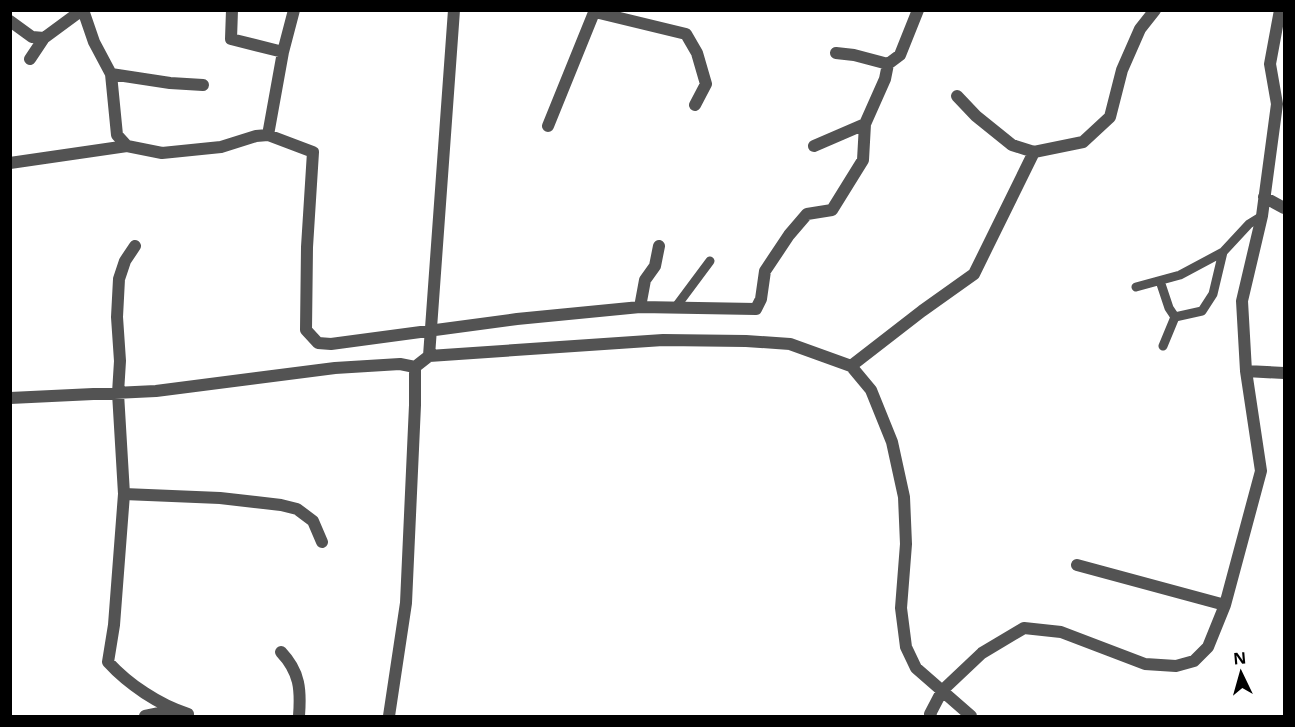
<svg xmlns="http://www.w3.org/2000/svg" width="1295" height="727" viewBox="0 0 1295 727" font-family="'Open Sans',sans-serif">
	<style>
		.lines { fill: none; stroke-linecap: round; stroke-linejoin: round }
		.lane { stroke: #535353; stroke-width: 9 }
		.street { stroke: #535353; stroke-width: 12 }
	</style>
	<rect width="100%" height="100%" fill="#fff"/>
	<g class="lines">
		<!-- lane -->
		<path class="lane" d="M1160,281L1169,308L1175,317L1202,311L1213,294L1223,252
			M1136,287L1180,275L1223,252L1249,224L1262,216
			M675,308L710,261
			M1163,346L1175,317"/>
		<!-- street -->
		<path class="street" d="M83,10L94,42L111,74L117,135L127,146
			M232,10L231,39L283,52
			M595,12L686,34L697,53L706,84L695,105
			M10,21L32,37L44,38L82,10
			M836,53L854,55L888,64
			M30,59L44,38
			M111,74L170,83L203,85
			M957,96L976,116L1012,145L1034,152
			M548,126L595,10
			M268,135L283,52L294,10
			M814,146L865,124
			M10,163L127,146L162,153L221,147L256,136L268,135L313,152L307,247L306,330L318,343L331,344L517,319L640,307L756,309L761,299L765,271L789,235L807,214L832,210L863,160L865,124L885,79L888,64L900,55L918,10
			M1264,197L1284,208
			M135,246L125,261L119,279L117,317L120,361L118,393L124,494L114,625L108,662C128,684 159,705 188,714
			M640,307L645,280L655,266L659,246
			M429,356L663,340L746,341L790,344L851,366L871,390L892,442L904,497L906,544L901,608L906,647L916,668L971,716
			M851,366L922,311L974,274L1034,152L1083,142L1110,117L1122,70L1140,29L1155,10
			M1246,371L1284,373
			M10,398L156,391L335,368L400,364L415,367L429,356L454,10
			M124,494L220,498L281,505L297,509L313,521L322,542
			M1077,565L1225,605
			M281,652C300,672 301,690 299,716
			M145,716L174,710L175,712
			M389,716L406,603L415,405V367
			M931,716L930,714L942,691L946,687L982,653L1024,628L1061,632L1145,664L1176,666L1194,661L1208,647L1225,605L1261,471L1246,371L1242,301L1262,216L1277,104L1270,64L1280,10"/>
	</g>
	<!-- border -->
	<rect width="1295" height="727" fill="none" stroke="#000000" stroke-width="24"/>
	<!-- north arrow -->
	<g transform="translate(1241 673) rotate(355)" stroke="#ffffff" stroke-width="4.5" paint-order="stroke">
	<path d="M0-4.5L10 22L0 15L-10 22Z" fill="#000000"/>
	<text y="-9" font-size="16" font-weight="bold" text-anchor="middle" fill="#000000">N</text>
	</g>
</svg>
